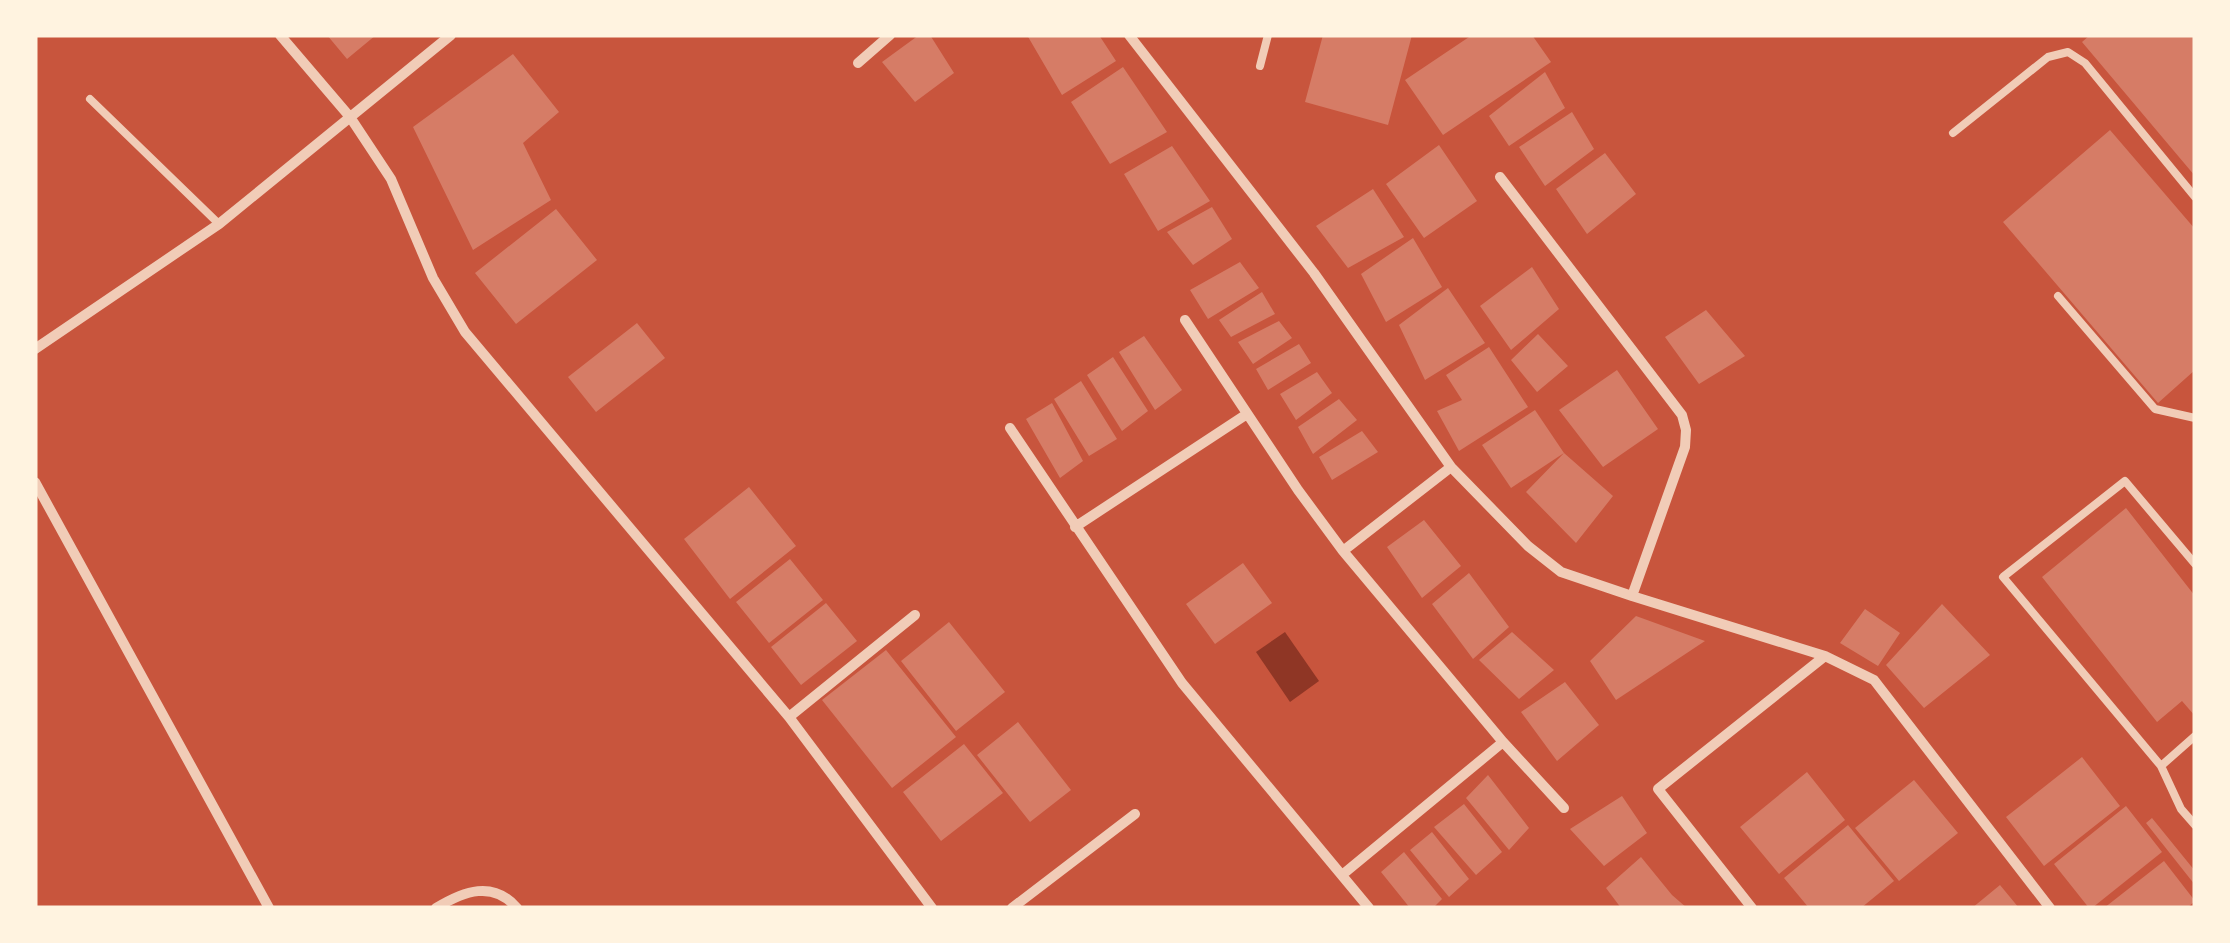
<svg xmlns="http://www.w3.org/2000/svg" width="2230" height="943" viewBox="0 0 2230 943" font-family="Georgia,serif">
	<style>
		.water { fill: #8f3625 }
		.building { fill: #d67c66 }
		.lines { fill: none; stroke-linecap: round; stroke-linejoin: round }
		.service { stroke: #f1ccb7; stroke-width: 8 }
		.minor { stroke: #f1ccb7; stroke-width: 10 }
	</style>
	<rect width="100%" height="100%" fill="#c8553d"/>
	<!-- water -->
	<path class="water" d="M1285,632L1319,681L1290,702L1256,652Z"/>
	<!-- building -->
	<path class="building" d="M327,35H376L347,59Z
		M919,35H930L954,73L915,102L882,62Z
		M1027,35H1099L1116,61L1062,95Z
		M1323,35H1412L1388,125L1305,102Z
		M1472,35H1532L1551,62L1443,135L1405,80Z
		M2090,35H2195V176L2082,42Z
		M513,54L559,112L523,143L551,200L473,250L413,127Z
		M1123,67L1167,132L1110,164L1071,102Z
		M1545,72L1565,108L1509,146L1489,116Z
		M1572,112L1594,149L1545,186L1519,147Z
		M2110,130L2195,229V370L2158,403L2003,222Z
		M1439,145L1477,201L1424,238L1386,184Z
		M1172,146L1210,201L1158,231L1124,174Z
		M1605,153L1636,194L1587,234L1556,189Z
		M1373,189L1404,237L1348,268L1316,226Z
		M1212,207L1232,239L1193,265L1167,232Z
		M556,209L597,260L516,324L475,273Z
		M1413,238L1442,287L1386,322L1361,274Z
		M1240,262L1259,288L1208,319L1190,290Z
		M1532,267L1559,309L1511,350L1480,306Z
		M1448,288L1485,343L1425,380L1399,325Z
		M1262,292L1275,314L1231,337L1219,320Z
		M1706,310L1745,356L1699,384L1665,337Z
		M1279,321L1292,338L1253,364L1238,342Z
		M637,323L665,358L596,412L568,377Z
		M1538,334L1568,366L1537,392L1511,360Z
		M1144,336L1182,390L1155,410L1119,352Z
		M1299,344L1311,363L1268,390L1256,369Z
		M1489,347L1528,407L1459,451L1437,411L1462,400L1446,375Z
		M1113,357L1148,411L1122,431L1087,375Z
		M1617,370L1658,429L1603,467L1559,410Z
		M1317,372L1332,393L1296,420L1280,394Z
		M1081,381L1117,439L1089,456L1054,399Z
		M1339,399L1357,420L1313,454L1298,427Z
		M1052,403L1083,461L1060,478L1026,419Z
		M1535,410L1564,453L1511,488L1482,445Z
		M1362,431L1378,452L1332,480L1319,457Z
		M1564,453L1613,496L1576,543L1526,492Z
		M749,487L796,546L730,599L684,539Z
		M2126,508L2195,596V716L2182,701L2157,722L2042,577Z
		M1424,520L1461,566L1422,598L1387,547Z
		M790,559L823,600L769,643L736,602Z
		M1243,563L1272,603L1215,644L1186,604Z
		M1469,573L1509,627L1473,659L1432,604Z
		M826,603L857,641L801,685L771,647Z
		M1942,604L1990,655L1924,708L1886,665Z
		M1865,609L1900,633L1878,666L1840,643Z
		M1636,616L1705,641L1616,700L1590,661Z
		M949,622L1005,692L956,731L901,661Z
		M1512,632L1554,670L1519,699L1479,660Z
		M886,650L956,737L892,788L822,700Z
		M1565,682L1599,725L1557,761L1521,712Z
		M1018,722L1071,790L1030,822L977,755Z
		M964,744L1003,793L941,841L903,792Z
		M2082,757L2120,806L2044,866L2006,817Z
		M1807,772L1845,820L1779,874L1740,827Z
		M1488,775L1529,828L1509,850L1466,798Z
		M1914,780L1958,833L1899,881L1855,828Z
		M1622,796L1647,833L1604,866L1570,829Z
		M1464,804L1502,852L1476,875L1434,827Z
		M2126,806L2162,852L2092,908H2089L2054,864Z
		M2152,818L2195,871V885L2146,823Z
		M1848,825L1894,881L1861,908H1809L1784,878Z
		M1432,832L1469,879L1449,897L1410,850Z
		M1404,852L1442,899L1433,908H1410L1381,872Z
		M1641,857L1672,895L1687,908H1621L1606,888Z
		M2164,861L2195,901L2187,908H2104Z
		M2000,885L2019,908H1972Z"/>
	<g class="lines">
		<!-- service -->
		<path class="service" d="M1260,66L1268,35
			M90,99L219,224
			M1953,133L2048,57L2068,52L2085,63L2195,197
			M2058,296L2155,409L2195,418
			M2195,736L2161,766L2181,809L2195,825
			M2161,766L2003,577L2125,481L2195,564"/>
		<!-- minor -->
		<path class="minor" d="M280,35L350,117L391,179L433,278L465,332L789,717L932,908
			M1129,35L1314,273L1451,467L1528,546L1561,572L1632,596L1825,656L1874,680L2050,908
			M858,63L890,35
			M1500,177L1682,415L1686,430L1685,447L1632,596
			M1185,320L1298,490L1343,551L1503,742L1564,808
			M35,349L219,224L451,35
			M1010,428L1182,683L1369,908
			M35,482L269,908
			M1075,527L1247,414
			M1343,551L1451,467
			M789,717L915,615
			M1342,875L1503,742
			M436,908C464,891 493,880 517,908
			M1012,908L1135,814
			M1752,908L1658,789L1825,656"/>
	</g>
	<!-- border -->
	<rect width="2230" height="943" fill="none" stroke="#fff3e0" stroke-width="75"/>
</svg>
